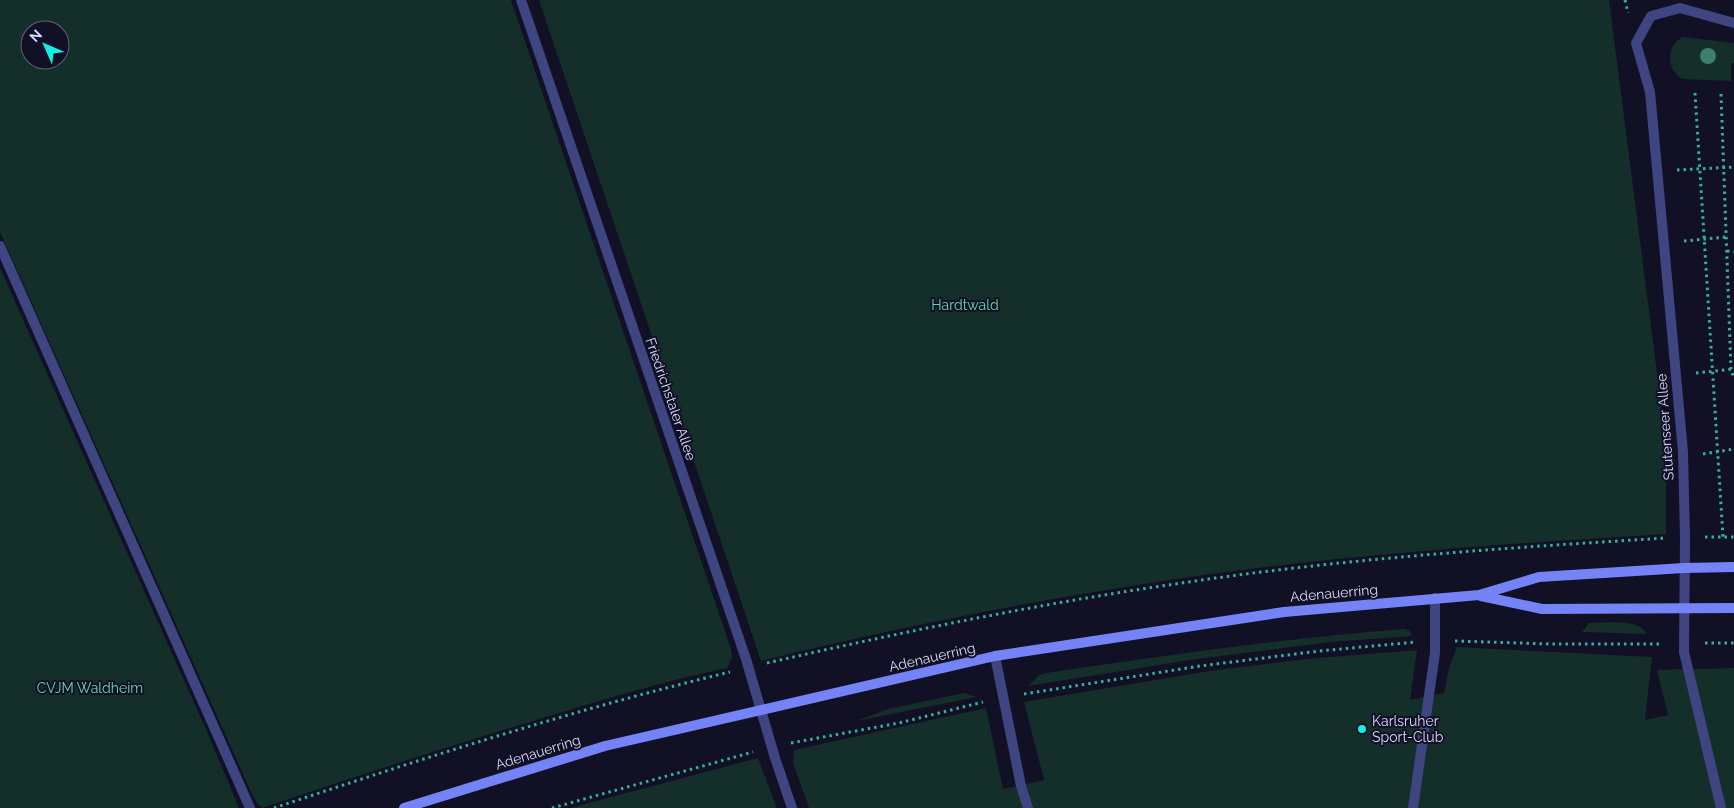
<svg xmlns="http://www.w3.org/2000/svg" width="1734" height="808" viewBox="0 0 1734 808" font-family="Raleway,sans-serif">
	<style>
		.green { fill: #142e2a; fill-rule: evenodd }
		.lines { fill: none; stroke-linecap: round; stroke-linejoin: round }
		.path { stroke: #37b098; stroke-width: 3; stroke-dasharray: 2.5 4; stroke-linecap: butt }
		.service { stroke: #3f4581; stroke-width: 10 }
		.secondary { stroke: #7483f6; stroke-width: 10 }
		.tree { fill: #407e6f }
		.poi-dot { fill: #0ff0e6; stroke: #111025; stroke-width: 2 }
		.labels { text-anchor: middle; stroke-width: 4; stroke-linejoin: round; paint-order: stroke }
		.park-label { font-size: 14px; fill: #67d8ac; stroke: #111025 }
		.street-label { font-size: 14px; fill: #d7d8fc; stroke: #111025 }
		.poi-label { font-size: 14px; fill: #d7d8fc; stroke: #111025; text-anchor: start }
	</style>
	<rect width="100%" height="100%" fill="#111025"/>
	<!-- green -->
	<path class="green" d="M0,0H511L731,649L732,657L727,668C660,682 595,702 530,722C440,749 351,778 262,808L257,803L252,794L0,232ZM30,30H60V60H30Z
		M539,0H1609L1666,443V534C1502,544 1338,555 1176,579C1036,600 897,627 761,661Z
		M1683,37L1734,43V63H1731V81L1683,79C1666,71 1665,45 1683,37Z
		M0,268L209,736L239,808H0Z
		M1589,623C1603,623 1641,618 1646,634L1582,632Z
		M1404,629L1410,631L1412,636L1331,642L1190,660L1028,686L1039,675L1046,673C1165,656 1284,638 1404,629Z
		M1457,647L1652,657L1645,720L1668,715L1657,670L1734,668V808H809L793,763L794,750L986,708L1003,789L1044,780L1024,702L1209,671L1306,659L1417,650L1410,700L1444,693L1449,668Z
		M964,693L977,697L856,721L888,709Z
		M758,758L777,808H571L585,804Z"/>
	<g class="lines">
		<!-- path -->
		<path class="path" d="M1625,0L1628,13
			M1695,93L1723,537
			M1721,94L1731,370L1734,378
			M1677,170L1734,167
			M1684,241L1726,237
			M1727,251L1734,252
			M1696,373L1734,369
			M1703,454L1734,449
			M1705,537H1734
			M1455,641L1551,644H1663
			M1705,643H1734
			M767,663C902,632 1038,604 1175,584C1338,559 1502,548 1666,538
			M1024,694L1200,666L1319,651L1416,642
			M791,743L899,723L983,702
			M274,808C424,758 576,709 730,672
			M552,808L753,752"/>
		<!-- service -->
		<path class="service" d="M521,0L746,659L775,758L792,808
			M0,246L250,808
			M995,656L1021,786L1028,808
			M1413,808L1435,653V598
			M1721,808L1684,652L1685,538L1683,452L1650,92L1636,43L1651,16L1680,8L1734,23"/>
		<!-- secondary -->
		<path class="secondary" d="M1481,596L1542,609L1734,608
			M404,808L605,746L995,656L1284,612L1479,595L1539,577L1684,568L1734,567"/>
	</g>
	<!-- trees -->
	<circle class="tree" cx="1708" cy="56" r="8"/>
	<!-- markers -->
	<circle class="poi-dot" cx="1362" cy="729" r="5"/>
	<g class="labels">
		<!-- park labels -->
		<g class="park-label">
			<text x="965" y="310">Hardtwald</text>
			<text x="90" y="693">CVJM Waldheim</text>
		</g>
		<!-- street labels -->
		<g class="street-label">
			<text transform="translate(671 399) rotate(71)" y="5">Friedrichstaler Allee</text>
			<text transform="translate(1665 427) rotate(-94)" y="5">Stutenseer Allee</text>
			<text transform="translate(1334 593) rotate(-5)" y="5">Adenauerring</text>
			<text transform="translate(932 657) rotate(-13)" y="5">Adenauerring</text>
			<text transform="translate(538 752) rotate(-17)" y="5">Adenauerring</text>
		</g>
		<!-- poi labels -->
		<g class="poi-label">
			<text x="1372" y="726">Karlsruher<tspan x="1372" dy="16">Sport-Club</tspan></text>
		</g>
	</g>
	<!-- north arrow -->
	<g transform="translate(45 45) rotate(315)"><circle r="24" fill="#111025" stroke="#60607b"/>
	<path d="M0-4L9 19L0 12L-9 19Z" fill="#0ff0e6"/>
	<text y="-8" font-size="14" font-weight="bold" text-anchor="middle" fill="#d7d8fc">N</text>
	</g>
</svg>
